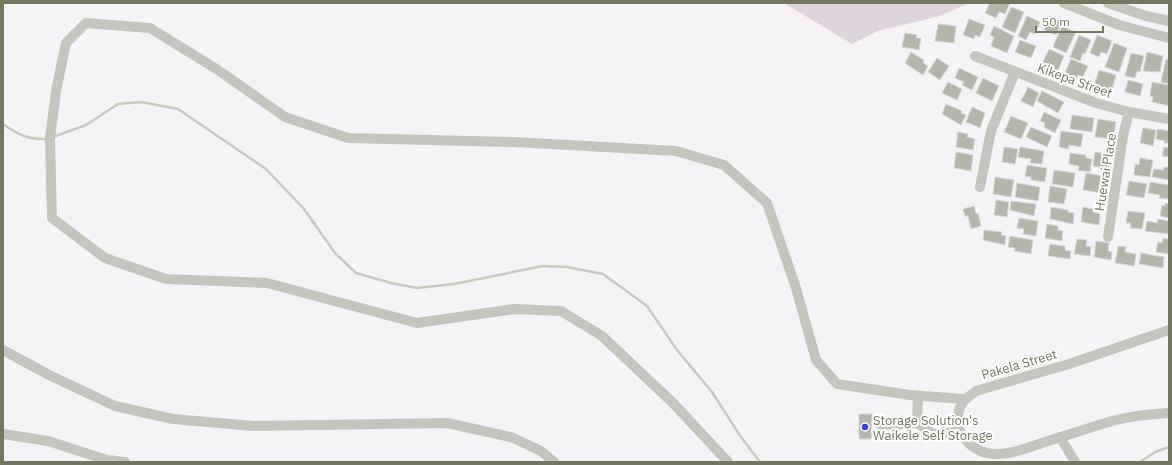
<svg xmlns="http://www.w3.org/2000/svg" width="1172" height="465" viewBox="0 0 1172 465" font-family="'IBM Plex Sans',sans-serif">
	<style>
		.green { fill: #ddd5db }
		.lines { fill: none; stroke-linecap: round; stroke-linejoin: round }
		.stream { stroke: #cacabe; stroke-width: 2.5 }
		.building { fill: #b5b6ab; stroke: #d7d6d8 }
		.minor { stroke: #c4c5be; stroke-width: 10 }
		.poi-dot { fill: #3544d4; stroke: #fff; stroke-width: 1.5 }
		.labels { text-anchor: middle; stroke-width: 4; stroke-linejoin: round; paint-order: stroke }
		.street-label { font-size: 13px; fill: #74775f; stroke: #fff }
		.poi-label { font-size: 13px; fill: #74775f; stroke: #fff; text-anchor: start }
	</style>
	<rect width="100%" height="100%" fill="#f5f3f6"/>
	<!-- green -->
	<path class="green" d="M784,3H969L940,16L878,31L852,44Z"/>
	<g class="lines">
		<!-- stream -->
		<path class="stream" d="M3,124C18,135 29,140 48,139
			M53,137L86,125L118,104L141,102L178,109L266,169L304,209L335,253L356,273L391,283L417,288L454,284L543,266L567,267L603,274L647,306L677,350L712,392L741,437L760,462
			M1140,462L1155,452L1169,447"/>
	</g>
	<!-- building -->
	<path class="building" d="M990,3H1010L1005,14L999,12L996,18L985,13Z
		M1011,7L1024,12L1015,33L1002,27Z
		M1027,16L1040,22L1035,34L1030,32L1026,40L1018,36Z
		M1050,16L1062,22L1056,35L1044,30Z
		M969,19L985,25L980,37L975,35L974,39L963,35Z
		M938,24L956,26L954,43L935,41Z
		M994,26L1014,36L1007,53L991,46L994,37L990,35Z
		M1062,26L1076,32L1066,53L1053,47Z
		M905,33L917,35L916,38H921L919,50L902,47Z
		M1079,35L1091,40L1085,54L1083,53L1080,61L1070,57Z
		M1097,35L1112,41L1107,54L1101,52L1099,57L1090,53Z
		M1020,40L1036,46L1031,58L1015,52Z
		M1114,43L1127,48L1119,72L1105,67Z
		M1049,49L1064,56L1057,73L1041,66Z
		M911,52L924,60L923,63L928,66L923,75L905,63Z
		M1147,52L1163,56L1160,72L1143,71Z
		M1131,53L1144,56L1140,72L1137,71L1135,78L1125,76Z
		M937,58L949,66L940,80L928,72Z
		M1071,59L1088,66L1083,77L1078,75L1076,80L1064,75Z
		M1166,59L1169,60V84L1161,82Z
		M959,68L978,77L972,90L962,85L964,82L955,78Z
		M1099,70L1116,75L1111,92L1094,86Z
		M983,78L999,86L992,101L976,93Z
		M1128,80L1143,84L1140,96L1125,92Z
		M948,82L962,89L957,100L942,93Z
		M1152,82L1169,85V106L1152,102L1153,97L1150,96Z
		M1028,87L1039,93L1033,107L1021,101Z
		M1042,91L1064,102L1058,113L1037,101Z
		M946,104L962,111L961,113L966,115L961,125L942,114Z
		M972,107L985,113L980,128L966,122Z
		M1044,112L1061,120L1055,133L1044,127L1045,123L1040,121Z
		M1072,115L1094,118L1092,132L1070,129Z
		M1011,116L1028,123L1021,139L1004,132Z
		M1098,119L1116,122L1113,139L1095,137Z
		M1031,127L1052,136L1047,147L1026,137Z
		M1143,128L1156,130L1153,146L1140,143Z
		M1157,129L1169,131V143H1164L1165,141L1156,139Z
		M1061,131L1083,134L1081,147L1069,145L1068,149L1059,147Z
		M958,132L968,134L967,137L975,139L973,150L956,147Z
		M1004,147L1018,149L1015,164L1002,162Z
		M1020,147L1044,151L1042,164L1030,163L1031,159L1018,157Z
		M1164,147L1169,148V163V157L1162,156Z
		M956,152L973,155L971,171L954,168Z
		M1095,152L1111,154L1108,169L1093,166Z
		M1070,153L1086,155V158L1092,159L1090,172L1078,170L1079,166L1069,164Z
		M1140,158L1153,160L1150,177L1134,175L1135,164L1139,165Z
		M1027,165L1047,168L1045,182L1031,180V177L1025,176Z
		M1164,167H1169V180L1152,177L1154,169L1163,170Z
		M1054,170L1075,173L1073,187L1052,184Z
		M1086,173L1104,176L1102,193L1083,190Z
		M995,177L1014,180L1011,197L993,194Z
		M1129,181L1147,184L1144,198L1126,195Z
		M1150,182L1169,185V199L1159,198L1160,195L1148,193Z
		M1017,183L1040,187L1038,201L1015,197Z
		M1050,186L1067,189L1064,204L1048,202Z
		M996,200L1009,202L1007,217L994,215Z
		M1011,201L1036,204L1034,216L1010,210Z
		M1165,203L1169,204V218L1160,216L1162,205L1165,206Z
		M974,206L976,214L978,213L981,226L971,229L968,216H965L963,209Z
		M1051,207L1068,210V212L1074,213L1073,224L1050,219Z
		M1083,207L1093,209V212L1100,214L1099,225L1081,222Z
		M1128,211L1145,213L1142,229L1130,228L1131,223H1126Z
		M1019,218L1038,221L1036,236L1023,234L1024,229L1017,228Z
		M1158,219L1169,221V234L1145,231L1147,221L1157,223Z
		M1047,224L1058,226V230L1063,231L1062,241L1045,238Z
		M984,230L1002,232L1001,235L1006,236L1005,245L983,240Z
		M1010,236L1033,240L1031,254L1014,251L1015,248L1008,247Z
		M1163,238L1169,239V254L1156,252L1158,242L1162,243Z
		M1077,239L1087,240L1086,246L1091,247L1090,256L1074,254Z
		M1096,241L1109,243L1108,251L1112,252L1111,260L1094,257Z
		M1050,244L1065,246V250L1071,251L1070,259L1048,256Z
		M1118,246L1126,247L1125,252L1136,254L1134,266L1115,263Z
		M1141,253L1164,257L1163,268L1139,264Z
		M859,414H872L871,439H859Z"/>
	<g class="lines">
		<!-- minor -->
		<path class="minor" d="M1064,3L1119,25L1169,38
			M1108,3L1146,16L1169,21
			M975,56L1096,103L1129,112L1169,119
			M980,187L991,131L1015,72
			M1108,237L1123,136L1129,112
			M1169,330L1069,364L976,391C965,399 957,405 958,420C958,439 976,453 994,454C1010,455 1027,448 1042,443C1065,436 1088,428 1112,421C1130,416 1150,414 1169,413
			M3,350L49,375L115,406L173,419L253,426L447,423L511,437L541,451L554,462
			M918,396L917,423L933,434L960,432
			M881,425L917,423
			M3,434L48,441L107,460L125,462
			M1060,437L1075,462
			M728,462L673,403L602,336L561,311L514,309L417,323L267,283L166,279L105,258L52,218L50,138L56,91L66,43L86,23L150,28L218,70L285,117L348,138L515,142L676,151L724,165L767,203L796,288L816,360L837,384L910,395L964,399"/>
	</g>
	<!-- markers -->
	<circle class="poi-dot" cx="865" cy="427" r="4"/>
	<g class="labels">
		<!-- street labels -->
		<g class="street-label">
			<text transform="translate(1075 80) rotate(20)" y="5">Kikepa Street</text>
			<text transform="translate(1105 172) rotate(-81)" y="5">Huewai Place</text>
			<text transform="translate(1019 364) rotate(-16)" y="5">Pakela Street</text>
		</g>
		<!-- poi labels -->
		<g class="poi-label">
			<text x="873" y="425">Storage Solution's<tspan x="873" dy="15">Waikele Self Storage</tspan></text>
		</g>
	</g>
	<!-- border -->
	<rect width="1172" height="465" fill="none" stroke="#74775f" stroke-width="8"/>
	<!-- scale -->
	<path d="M1036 26v6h67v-6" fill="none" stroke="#74775f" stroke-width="2"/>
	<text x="1042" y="26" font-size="12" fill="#74775f" stroke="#ffffff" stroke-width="3" paint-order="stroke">50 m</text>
</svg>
